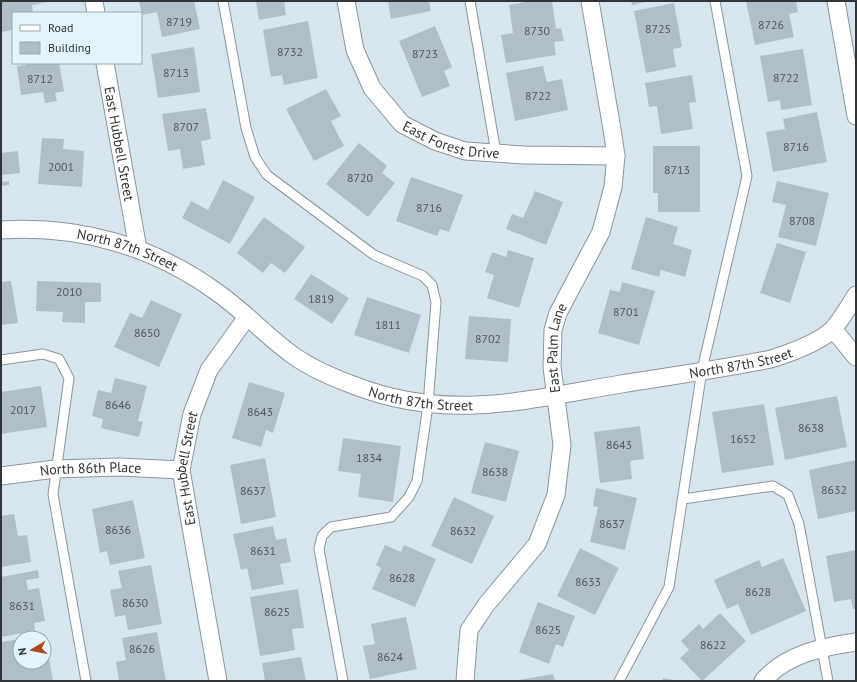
<svg xmlns="http://www.w3.org/2000/svg" width="857" height="682" viewBox="0 0 857 682" font-family="'PT Sans',sans-serif">
	<style>
		.building { fill: #b0bfc7 }
		.lines { fill: none; stroke-linecap: round; stroke-linejoin: round }
		.lane-casing { stroke: #88979e; stroke-width: 11 }
		.street-casing { stroke: #88979e; stroke-width: 19 }
		.lane { stroke: #fff; stroke-width: 9 }
		.street { stroke: #fff; stroke-width: 17 }
		.labels { text-anchor: middle; stroke-width: 3.5; stroke-linejoin: round; paint-order: stroke }
		.number-label { font-size: 12px; fill: #4f585c }
		.street-label { font-size: 14px; fill: #2f3538; stroke: #e4f4fc }
	</style>
	<rect width="100%" height="100%" fill="#d7e6ee"/>
	<!-- building -->
	<path class="building" d="M1,1H48V2L32,5L33,13H13V30L1,32Z
		M139,1H194L200,29L162,37L157,12L142,15Z
		M256,1H284L286,15L259,20Z
		M388,1H429L431,11L391,19Z
		M531,1H552L556,29L561,28L564,41L554,42L556,55L506,63L501,35L513,33L509,5Z
		M631,1H646V2L632,5Z
		M746,1H796L798,12L789,14L794,37L755,45Z
		M674,3L682,47L673,49L676,67L646,73L634,11Z
		M308,21L318,78L284,85L282,75L271,77L263,30Z
		M435,26L452,67L444,71L450,86L422,97L399,41Z
		M194,47L200,92L158,98L151,54Z
		M803,49L812,105L781,110L780,100L768,102L760,56Z
		M26,63H59L64,91L55,93L57,101L45,103L43,92L21,95L17,66L26,65Z
		M543,66L547,82L562,79L568,110L515,121L506,73Z
		M692,75L696,102L689,103L693,129L661,134L657,106L649,107L645,83Z
		M326,89L341,116L331,121L344,146L314,161L286,109Z
		M206,108L211,139L201,141L205,165L183,169L180,149L168,151L162,114Z
		M817,112L827,162L773,172L766,132L785,129L783,119Z
		M42,138L64,139L63,149L84,151L82,187L38,184Z
		M359,143L387,166L382,173L395,183L368,217L326,184Z
		M653,146H700V212H658V193H653Z
		M18,151L20,173L2,175L3,182L9,181V185L1,186V153Z
		M411,177L463,195L449,232L440,229L437,236L396,221Z
		M223,180L255,197L230,244L182,218L191,201L208,210Z
		M777,181L829,193L816,246L778,237L786,205L772,202Z
		M535,191L563,202L546,245L506,229L512,214L523,218Z
		M264,217L305,247L285,273L271,263L263,273L237,253Z
		M646,217L678,227L673,244L692,250L685,277L661,270L659,277L631,269Z
		M777,243L806,252L790,303L760,293Z
		M508,250L534,258L519,308L487,298L494,275L485,272L492,252L506,257Z
		M311,274L349,298L332,324L294,299Z
		M11,281L18,323L1,325V282Z
		M37,281L101,283V302H85V323L62,322L63,312L36,311Z
		M622,282L655,291L639,345L598,333L610,290L620,292Z
		M367,297L421,315L409,353L354,335Z
		M151,300L182,314L159,367L114,347L130,313L142,318Z
		M469,316L511,319L508,362L465,359Z
		M115,378L147,386L138,421L143,422L139,437L101,428L103,419L92,416L98,390L111,393Z
		M249,382L285,393L273,433L266,430L261,447L232,438Z
		M41,386L47,427L1,434V392Z
		M837,396L847,447L785,460L775,408Z
		M764,404L774,465L722,473L712,412Z
		M640,426L644,459L630,461L632,479L600,483L594,432Z
		M343,438L401,446L393,502L358,497L361,474L338,471Z
		M485,442L519,451L506,502L471,493Z
		M265,458L276,517L241,524L230,465Z
		M856,460V511L818,519L809,470Z
		M596,488L637,498L625,550L590,542L598,507L593,506Z
		M454,497L494,516L472,564L431,546Z
		M133,500L145,558L110,565L107,551L100,553L92,509Z
		M14,514L18,536L27,535L31,562L1,567V516Z
		M273,526L276,540L286,538L291,562L280,564L284,584L252,590L247,568L241,570L233,534Z
		M385,545L401,552L404,545L436,559L415,607L372,589L381,568L376,565Z
		M580,548L619,568L595,615L557,596Z
		M856,550V609H853L851,599L834,602L826,556Z
		M783,558L806,611L751,635L738,604L727,609L714,580L759,560L762,567Z
		M151,565L162,624L128,630L125,615L115,617L110,590L122,588L118,571Z
		M38,570L39,578L26,580L28,590L39,588L45,621L34,623L35,631L1,637V577Z
		M298,589L304,628L292,629L295,650L260,656L250,597Z
		M538,602L575,616L563,647L556,644L549,664L519,652Z
		M720,613L746,641L702,681L680,658L689,650L681,641L699,624L703,629Z
		M406,617L417,669L370,679L363,646L375,644L371,624Z
		M157,632L166,681H119L116,662L126,660L122,638Z
		M45,634L53,681H1V642L20,639V662H44V638L30,637Z
		M301,657L306,681H265L262,663Z
		M553,674L555,681H519V680Z
		M663,678L674,680V681H662Z"/>
	<g class="lines">
		<!-- lane casing -->
		<g class="lane-casing">
			<path id="lane" d="M223,1L246,128L255,157L267,175L374,255L423,276L432,285L436,302L428,405L417,481L409,497L391,517L331,527L322,536L319,549L343,681
				M470,1L496,153
				M1,360L43,354L59,359L69,378L53,494L86,681
				M683,499L773,486L788,495L799,524L828,681
				M619,681L669,587L702,370L747,176L715,1"/>
		</g>
		<!-- street casing -->
		<g class="street-casing">
			<g id="street">
				<path d="M94,1L96,13"/>
				<path id="s1" d="M346,1L355,50L372,88L402,124L435,141L465,151L524,155L616,156"/>
				<path d="M836,1L856,116"/>
				<path id="s2" d="M105,63L138,249"/>
				<path id="s3" d="M1,230C79,225 154,246 218,293C245,312 267,337 294,356C311,368 334,378 353,385C447,422 526,400 621,384C671,376 722,369 771,359C790,353 819,343 833,329C842,319 849,306 856,295"/>
				<path d="M833,329L856,357"/>
				<path id="s4" d="M1,476L55,469L120,467L181,470"/>
				<path id="s5" d="M218,681L181,470L192,414L209,370L247,317"/>
				<path id="s6" d="M465,681L469,630L486,605L537,544L556,495L562,445L552,367L553,330L558,313L601,232L613,187L616,156L612,129L590,1"/>
				<path d="M763,681C786,654 822,647 856,642"/>
			</g>
		</g>
		<!-- lane -->
		<use href="#lane" class="lane"/>
		<!-- street -->
		<use href="#street" class="street"/>
	</g>
	<g class="labels">
		<!-- number labels -->
		<g class="number-label">
			<text x="179" y="26">8719</text>
			<text x="771" y="29">8726</text>
			<text x="658" y="33">8725</text>
			<text x="537" y="35">8730</text>
			<text x="290" y="56">8732</text>
			<text x="425" y="58">8723</text>
			<text x="176" y="77">8713</text>
			<text x="786" y="82">8722</text>
			<text x="40" y="83">8712</text>
			<text x="538" y="100">8722</text>
			<text x="186" y="131">8707</text>
			<text x="796" y="151">8716</text>
			<text x="61" y="171">2001</text>
			<text x="677" y="174">8713</text>
			<text x="360" y="182">8720</text>
			<text x="429" y="212">8716</text>
			<text x="802" y="225">8708</text>
			<text x="69" y="296">2010</text>
			<text x="321" y="303">1819</text>
			<text x="626" y="316">8701</text>
			<text x="388" y="329">1811</text>
			<text x="147" y="337">8650</text>
			<text x="488" y="343">8702</text>
			<text x="118" y="409">8646</text>
			<text x="23" y="414">2017</text>
			<text x="260" y="416">8643</text>
			<text x="811" y="432">8638</text>
			<text x="743" y="443">1652</text>
			<text x="619" y="449">8643</text>
			<text x="369" y="462">1834</text>
			<text x="495" y="476">8638</text>
			<text x="834" y="494">8632</text>
			<text x="253" y="495">8637</text>
			<text x="612" y="528">8637</text>
			<text x="118" y="534">8636</text>
			<text x="463" y="535">8632</text>
			<text x="263" y="555">8631</text>
			<text x="402" y="582">8628</text>
			<text x="588" y="586">8633</text>
			<text x="758" y="596">8628</text>
			<text x="135" y="607">8630</text>
			<text x="22" y="610">8631</text>
			<text x="277" y="616">8625</text>
			<text x="548" y="634">8625</text>
			<text x="713" y="649">8622</text>
			<text x="142" y="653">8626</text>
			<text x="390" y="661">8624</text>
		</g>
		<!-- street labels -->
		<g class="street-label">
			<text dy="5" stroke="none"><textPath href="#s1" startOffset="191">East Forest Drive</textPath></text>
			<text dy="5" stroke="none"><textPath href="#s2" startOffset="82">East Hubbell Street</textPath></text>
			<text dy="5" stroke="none"><textPath href="#s3" startOffset="129">North 87th Street</textPath></text>
			<text dy="5" stroke="none"><textPath href="#s6" startOffset="362">East Palm Lane</textPath></text>
			<text dy="5" stroke="none"><textPath href="#s3" startOffset="789">North 87th Street</textPath></text>
			<text dy="5" stroke="none"><textPath href="#s3" startOffset="465">North 87th Street</textPath></text>
			<text dy="5" stroke="none"><textPath href="#s5" startOffset="216">East Hubbell Street</textPath></text>
			<text dy="5" stroke="none"><textPath href="#s4" startOffset="90">North 86th Place</textPath></text>
		</g>
	</g>
	<!-- border -->
	<rect width="857" height="682" fill="none" stroke="#2f3538" stroke-width="4"/>
	<!-- legend -->
	<rect x="12" y="12" width="130" height="52" fill="#e4f4fc" stroke="#9ca8ae"/>
	<rect x="20" y="25" width="20" height="6" fill="#ffffff" stroke="#9ca8ae"/>
	<text x="48" y="32" font-size="12" fill="#2f3538">Road</text>
	<rect x="20" y="42" width="20" height="12" fill="#b0bfc7" stroke="#9ca8ae"/>
	<text x="48" y="52" font-size="12" fill="#2f3538">Building</text>
	<!-- north arrow -->
	<g transform="translate(32 650) rotate(260)"><circle r="19" fill="#e4f4fc" stroke="#9ca8ae"/>
	<path d="M0-3L7 15L0 10L-7 15Z" fill="#ae4820"/>
	<text y="-6" font-size="11" font-weight="bold" text-anchor="middle" fill="#2f3538">N</text>
	</g>
</svg>
